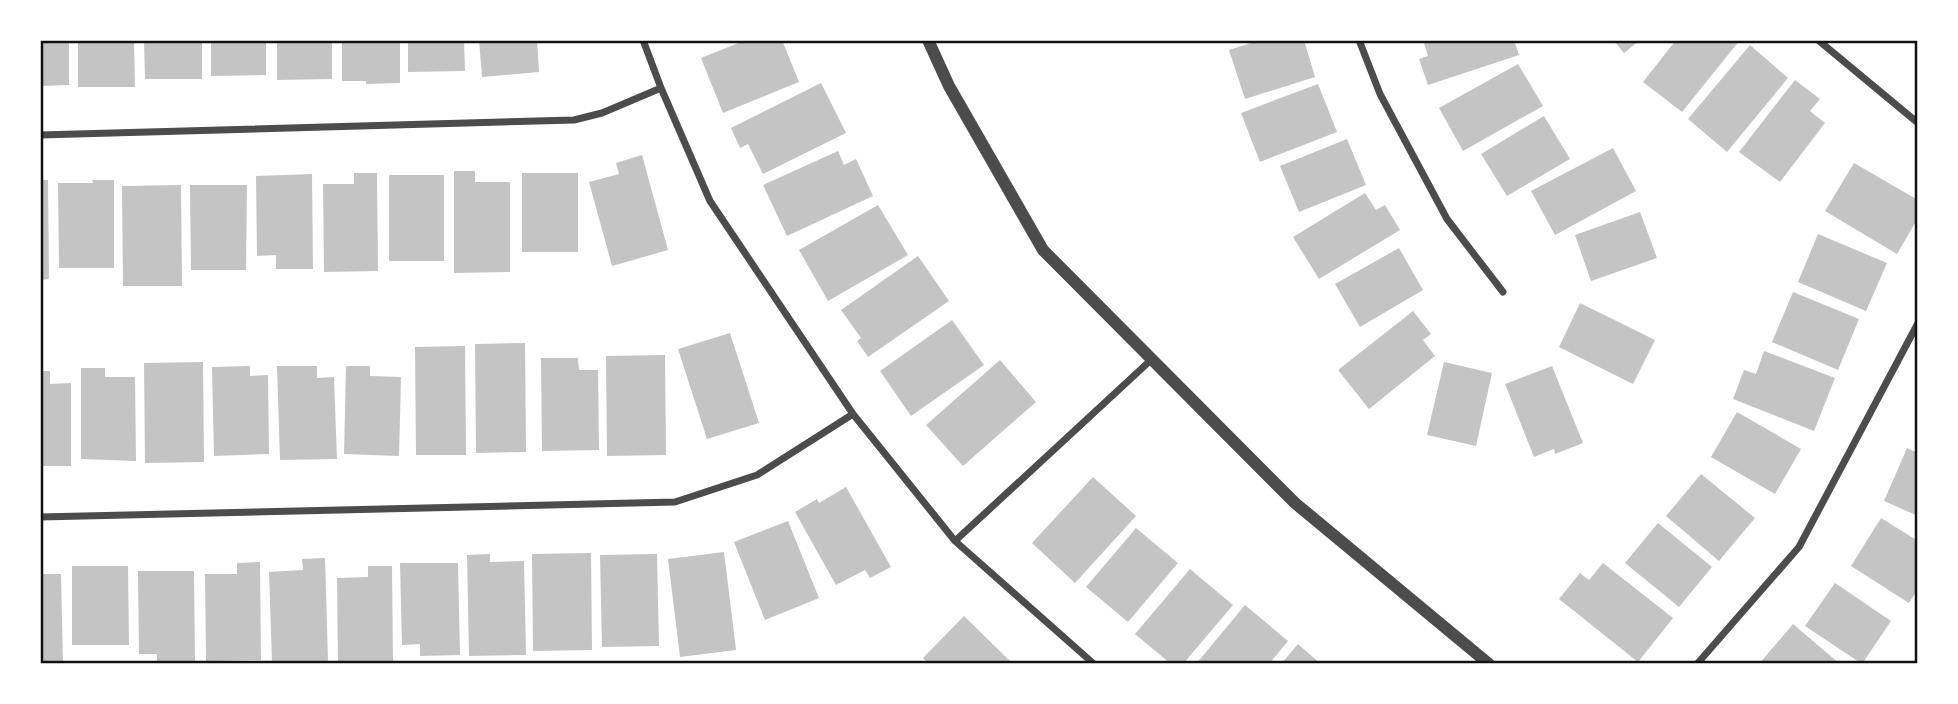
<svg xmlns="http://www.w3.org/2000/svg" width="1958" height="704" viewBox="0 0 1958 704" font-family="'Asap Condensed',sans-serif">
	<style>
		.building { fill: #c4c4c4 }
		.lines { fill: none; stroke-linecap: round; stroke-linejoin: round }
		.minor { stroke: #4c4c4c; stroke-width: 7 }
		.tertiary { stroke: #4c4c4c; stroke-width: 12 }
		.neatline { fill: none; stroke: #111; stroke-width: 2.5 }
	</style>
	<rect width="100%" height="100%" fill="#fff"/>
	<!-- building -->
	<path class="building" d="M40,40H69V85L40,86Z
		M78,40H134L135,87H78Z
		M144,40H202V79H145Z
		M211,40H266V75L211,76Z
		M277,40H332V79L277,80Z
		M342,40H400V83L366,84V81H342Z
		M408,40H464L465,71L408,72Z
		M479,40H537L539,72L482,77Z
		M746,40H782L799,82L723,113L701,58Z
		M1260,40H1304L1315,77L1245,99L1229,50Z
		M1423,40H1514L1519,55L1428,85L1419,59L1428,56Z
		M1613,40H1640L1624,53Z
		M1676,40H1740L1682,112L1643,82Z
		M1750,45L1788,78L1727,152L1688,119Z
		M1518,64L1543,106L1463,151L1439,108Z
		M1795,80L1820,99L1810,111L1825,123L1780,182L1739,152Z
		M821,83L846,133L763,174L748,144L740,148L731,128Z
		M1318,84L1337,132L1260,162L1241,113Z
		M1544,116L1570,159L1507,196L1481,154Z
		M1347,139L1366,185L1299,212L1280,166Z
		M1613,148L1636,191L1555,235L1531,191Z
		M838,151L844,165L856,159L873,196L787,236L763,185Z
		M642,155L668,250L612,266L589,182L619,174L616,163Z
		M1854,163L1918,200V218L1897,254L1825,211Z
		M454,171H475V182H510V272L454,273Z
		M354,173H377L378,271L324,272L323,184H354Z
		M522,173H578V252H522Z
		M312,174L313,269H276V255L257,256L256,176Z
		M389,175H444V261H389Z
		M40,180H48L49,279L40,280Z
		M92,180H114V268H59L58,183H93Z
		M181,185L182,286H123L122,186Z
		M190,185H247L246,270H191Z
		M1365,193L1376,210L1385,205L1400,230L1319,279L1293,237Z
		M878,205L908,255L828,301L799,250Z
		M1640,212L1657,258L1591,281L1575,235Z
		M1818,234L1887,263L1866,311L1798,282Z
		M1399,248L1423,290L1360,327L1335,284Z
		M918,256L949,301L868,357L857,341L861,338L841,310Z
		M1793,292L1859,319L1838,370L1772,342Z
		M1580,303L1655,340L1633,384L1559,347Z
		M1413,311L1431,334L1423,340L1435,356L1369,409L1338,370Z
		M952,320L984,365L911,416L880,371Z
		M730,333L759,423L707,439L678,349Z
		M525,343L526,452L476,453L475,344Z
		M465,346L466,455H416L415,347Z
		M1764,351L1835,378L1814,431L1733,399L1744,370L1756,374Z
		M665,355L666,455L607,456L606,356Z
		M541,358H578L579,370H598L599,450L542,451Z
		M1000,360L1036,402L963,466L926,425Z
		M203,362L204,462L145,463L144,363Z
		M1444,362L1492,373L1476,446L1427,435Z
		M250,366V376L268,375L269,454L214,456L212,367Z
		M277,366H317V378L334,377L337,459L280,460Z
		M346,366H370V376L401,377L399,456L344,454Z
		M1552,366L1583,443L1555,454L1554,449L1534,457L1505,384Z
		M81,368H105V377H135L136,461L81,459Z
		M40,371H50V384L71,383V466H40Z
		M1737,412L1801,449L1775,494L1711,457Z
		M1907,448L1918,453V516L1884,501Z
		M1701,474L1755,518L1719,561L1666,516Z
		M1093,477L1136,516L1075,583L1032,543Z
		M846,487L891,567L870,578L865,570L836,585L795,512L817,499L819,503Z
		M1881,518L1918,541V589L1909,603L1851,566Z
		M788,521L819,598L765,620L734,542Z
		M1658,523L1712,567L1679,607L1625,563Z
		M1136,528L1178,563L1128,622L1086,587Z
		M724,552L736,650L680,657L668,559Z
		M591,553L592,650L533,651L532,554Z
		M490,554V562L524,561L526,655L469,656L467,555Z
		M657,554L659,646L602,647L600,555Z
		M325,558L328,661L272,662L269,572L303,570L302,559Z
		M260,562L261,660L206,661L205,574H237V563Z
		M400,563H458L460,655L420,656V644L402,645Z
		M1603,563L1673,618L1638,662L1559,599L1580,573L1589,580Z
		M72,566H128L129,645H72Z
		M368,566H392L393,663L338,664L337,578L368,577Z
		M1190,569L1233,605L1183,664H1171L1135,634Z
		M138,571H194L195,664H157V654H139Z
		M40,574H61L63,664H40Z
		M1835,583L1891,621L1862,664L1805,626Z
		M1245,605L1288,641L1269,664H1196Z
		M964,616L1013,664H929L923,658Z
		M1793,624L1840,664H1759Z
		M1298,644L1321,664H1281Z"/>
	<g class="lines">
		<!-- minor -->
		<path class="minor" d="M643,40L661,88L710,201L853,414L955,541L1094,664
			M1359,40L1380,94L1447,219L1503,292
			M1818,40L1918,123
			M40,135L574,120L602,113L661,88
			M40,517L675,502L757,475L853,414
			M955,541L1152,359
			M1697,664L1799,547L1918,323"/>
		<!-- tertiary -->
		<path class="tertiary" d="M928,40L949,86L1043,250L1295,503L1489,664"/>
	</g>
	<!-- border -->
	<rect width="1958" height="704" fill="none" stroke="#ffffff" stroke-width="84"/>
	<rect x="42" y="42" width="1874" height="620" class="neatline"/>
</svg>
